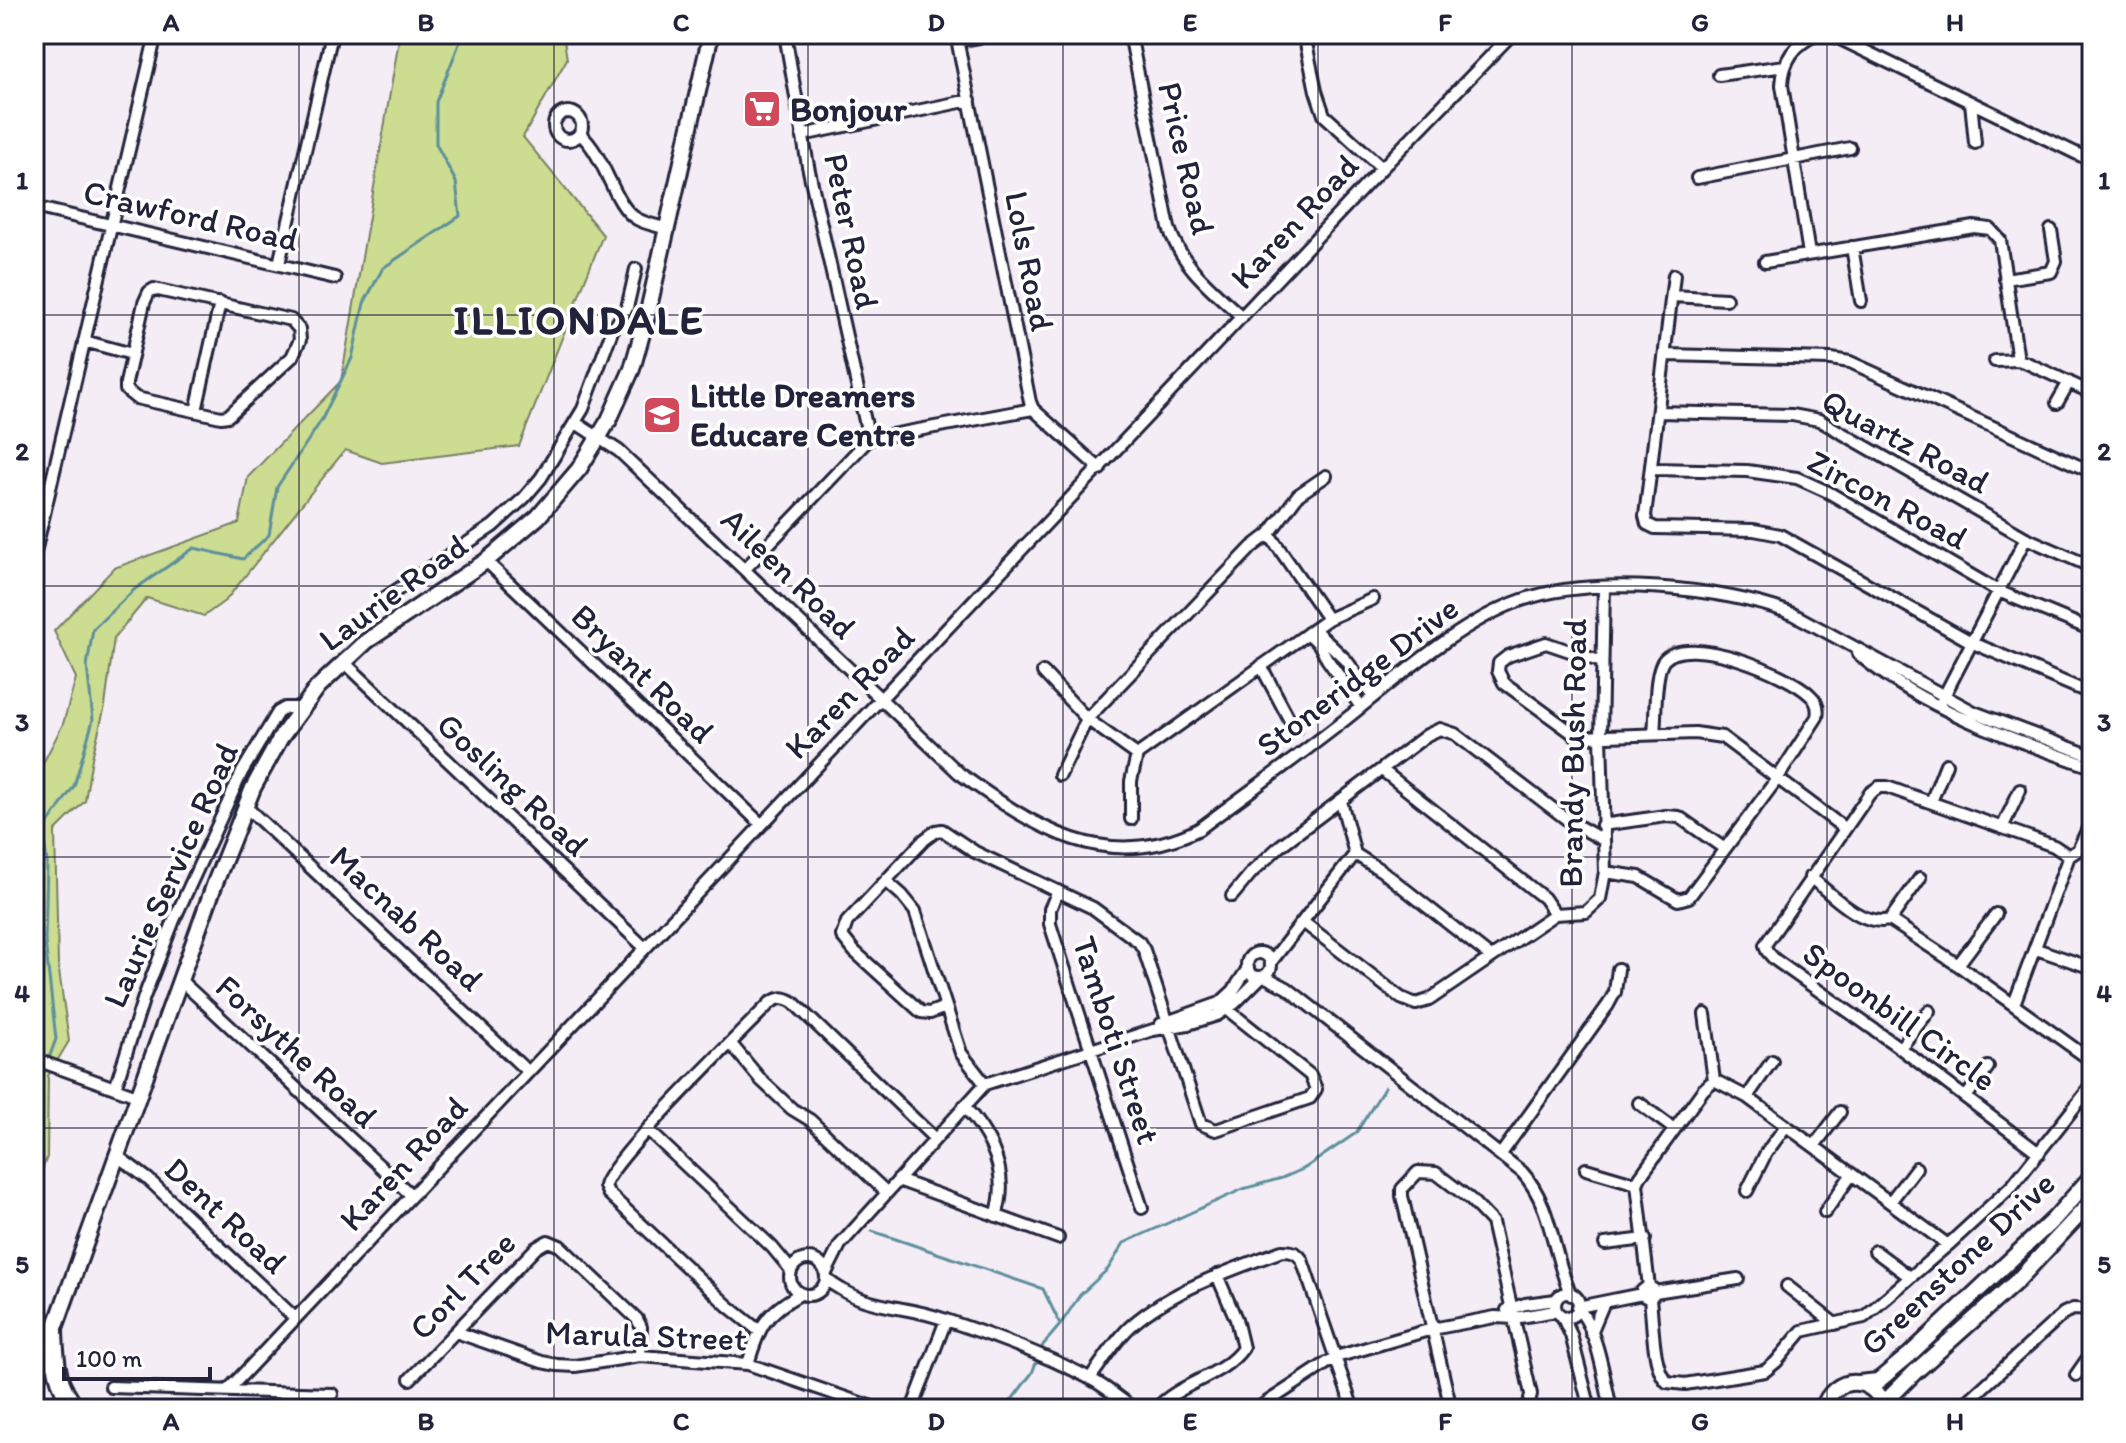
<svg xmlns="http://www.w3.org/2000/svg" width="2126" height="1443" viewBox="0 0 2126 1443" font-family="Itim,sans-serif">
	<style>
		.green { fill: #ccdc90; stroke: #777f66; stroke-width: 2 }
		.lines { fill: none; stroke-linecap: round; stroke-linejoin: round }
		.stream { stroke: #5d8f9c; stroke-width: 3 }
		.street-casing { stroke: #22223b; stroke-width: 16 }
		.secondary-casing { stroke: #22223b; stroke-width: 20 }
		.primary-casing { stroke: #22223b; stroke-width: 22 }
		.street { stroke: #fff; stroke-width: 10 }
		.secondary { stroke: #fff; stroke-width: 14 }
		.primary { stroke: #fff; stroke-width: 16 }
		.grid { fill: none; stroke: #22223b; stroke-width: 2; stroke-opacity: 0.55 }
		.labels { text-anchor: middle; stroke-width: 7; stroke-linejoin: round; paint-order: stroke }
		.poi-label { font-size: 34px; font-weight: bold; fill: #22223b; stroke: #fff; text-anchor: start }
		.street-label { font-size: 34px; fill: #22223b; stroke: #fff }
		.district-label { font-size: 42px; font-weight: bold; letter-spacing: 2px; fill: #22223b; stroke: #fff }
		.neatline { fill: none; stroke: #22223b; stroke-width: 3 }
		.grid-label { font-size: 26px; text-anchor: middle; font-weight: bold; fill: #22223b }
	</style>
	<rect width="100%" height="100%" fill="#f5edf5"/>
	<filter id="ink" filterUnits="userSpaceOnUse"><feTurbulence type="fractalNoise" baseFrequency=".0125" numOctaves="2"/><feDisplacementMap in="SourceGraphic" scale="16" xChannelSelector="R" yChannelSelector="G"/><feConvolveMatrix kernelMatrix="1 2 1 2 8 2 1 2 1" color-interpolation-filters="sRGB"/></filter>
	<g filter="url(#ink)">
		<!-- green -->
		<path class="green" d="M400,34H563L567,59L523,137L603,235L519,446L382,463L345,450L226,600L204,616L147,598L114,638L105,706L92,758L85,801L55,831L58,964L69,1041L48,1076L47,1157L34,1190V1045L39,1030L34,993V781L63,724L76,678L54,631L114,568L239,523L248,477L341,381Z"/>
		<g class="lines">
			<!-- stream -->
			<path class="stream" d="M34,1099L56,1039L45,941L47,862L43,831L74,786L93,720L87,666L93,629L135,589L194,548L243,559L269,535L277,487L321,421L352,358L364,303L383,268L460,216L456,182L436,144V102L463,34
				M872,1231L1043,1289L1060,1324
				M1005,1409L1032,1373L1043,1345L1060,1325L1080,1295L1108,1269L1124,1243L1243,1189L1282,1178L1305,1168L1356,1133L1385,1087"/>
			<!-- street casing -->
			<g class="street-casing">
				<path id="street" d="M785,34L808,166L869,439
					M956,34L1030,402L1033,409L1100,469
					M1130,34L1169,228C1182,267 1213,290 1242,317
					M1304,34L1316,91L1324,115L1382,168
					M1830,34L2092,161
					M958,41L997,34
					M1719,75L1785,66
					M1971,102L1975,143
					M554 126a14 14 0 1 1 28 0a14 14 0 1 1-28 0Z
					M580,134C606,156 613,206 637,219C646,224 658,226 668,229
					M802,135L970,100
					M1697,178L1850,148
					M34,207L335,278
					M1852,247L1861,301
					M1809,254L1782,85C1783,60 1795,43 1818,34
					M1765,262L1974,227L1990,229L2000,240L2018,360
					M279,264L332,34
					M1674,275L1645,516L1647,524L1655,528L1754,530L1780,535L1973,643L2092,694
					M2005,279L2051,272L2056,261L2051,230
					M154,289L291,320L299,329L300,340L292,357L228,416L221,417L136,398L126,390V383L144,303L149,292Z
					M1672,296L1726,299
					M84,341L132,354
					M1666,355L1831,359L1850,362L2092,472
					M1995,361L2018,360L2027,363L2092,393
					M2057,403L2069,382
					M196,411L220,303
					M1658,412L1792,415L1819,420L2026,538L2092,567
					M576,423L619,451L959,773C1035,828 1107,875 1199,829C1248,792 1298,757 1346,719C1399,677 1459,622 1522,600C1593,575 1724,587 1793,614L1974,712L2092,756
					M1652,469L1747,471L1797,478L1828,492L1998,591L2092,630
					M1269,534L1328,619
					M34,557L156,34
					M486,561L761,824
					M745,569L869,439L1033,409
					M382,600L493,526L524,498L541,478L583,409L612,331L627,308L636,269
					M1308,633L1319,644L1327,659L1361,707
					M1318,633L1346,660L1373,697
					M1858,654C1925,710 2011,739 2092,767
					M343,661L645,948
					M1602,662L1546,643L1508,656L1499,663L1498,671L1504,683L1578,737L1695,733L1722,737L1844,828
					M1261,666L1295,730
					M1043,672L1087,719L1137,755
					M1942,700L2026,538
					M1382,770L1544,898L1555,914
					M1060,775L1087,719L1252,547L1269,534L1298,495L1326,476
					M1931,802L1946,764
					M245,806L528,1072
					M1131,819V781L1137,755L1328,619L1373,599
					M1602,825L1666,816L1679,817L1725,849
					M2002,828L2020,790
					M1355,854L1382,871L1491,957
					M2069,856L2078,850L2092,820
					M1605,872L1639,877L1678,900L1689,897L1777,779L1817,717C1819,708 1817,701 1810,695C1789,674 1688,632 1664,660C1654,672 1656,717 1654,734
					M1810,877C1832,894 1860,927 1890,920L1920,878
					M886,881L902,895L915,911L961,1053L985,1084
					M1058,891L1050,909V924L1142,1208
					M1232,896L1252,872L1280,846L1427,735L1440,729L1455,734L1569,821L1603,840
					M1890,920L1958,965L2092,1061
					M1303,922L1401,998L1416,1004L1429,1000L1555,914L1586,912L1600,899L1605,872L1601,737L1604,587
					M2036,949L2092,968
					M1247 965a12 12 0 1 1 24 0a12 12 0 1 1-24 0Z
					M1271,962L1355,854L1341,801
					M1958,965L1996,914
					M1264,976L1287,988L1522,1172C1553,1206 1552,1254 1571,1295
					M180,980L411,1195
					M2014,1004L2069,856L2054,846L1887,787H1879L1870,793L1765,945L1767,951L1774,959L1900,1048L2039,1153
					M945,1007L930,1013L921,1012L854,951L842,936L847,922L924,840L936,831L942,830L975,852L1093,908L1139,942L1144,950L1201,1124L1216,1130L1310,1098L1316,1089L1310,1075L1228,1010L1222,1002
					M1705,1014L1714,1080
					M1161,1024L1220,1003L1233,991L1248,968
					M731,1044L761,1080L792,1109L810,1120L886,1192
					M1900,1048L1929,1011
					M34,1059L137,1096
					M115,1088L144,997L174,920L242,772L278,712L285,708H301
					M1747,1097L1772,1061
					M1966,1097L1988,1067
					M1639,1103L1674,1129
					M964,1106C992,1137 1010,1174 996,1216
					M648,1130L772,1247L791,1270
					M1814,1146L1840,1112
					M1501,1154L1608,1005L1615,992L1618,969
					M116,1155L148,1179L295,1318
					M1586,1169L1637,1184
					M898,1180L1058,1238
					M1747,1191L1766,1153L1786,1126
					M1890,1202L1916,1168
					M1825,1212L1852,1174
					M1605,1244L1645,1239
					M1948,1245L2012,1186L2092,1085
					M1875,1251L1910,1277
					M790 1277a18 18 0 1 1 36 0a18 18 0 1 1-36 0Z
					M826,1273L840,1245L985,1084L1153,1030L1188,1024L1217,1015L1235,1003L1261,977
					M826,1279C867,1312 901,1303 946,1320C994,1336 1044,1354 1089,1378C1105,1386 1120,1399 1134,1409
					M1787,1286L1835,1324
					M1649,1287L1637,1184L1640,1177L1703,1090L1714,1080L1747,1097L1948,1245L1864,1317L1802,1331L1776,1362L1765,1371L1685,1384L1667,1382C1652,1368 1653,1321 1650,1299L1655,1292L1653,1289L1647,1287L1642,1291V1295L1650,1299
					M1655,1292L1738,1279
					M1555 1305a12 12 0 1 1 24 0a12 12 0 1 1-24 0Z
					M1578,1307L1642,1294
					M1578,1309C1597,1327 1605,1383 1611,1409
					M1507,1310L1525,1304L1556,1300
					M1562,1316L1571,1335L1590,1409
					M758,1330L728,1306L608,1193L605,1186C610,1160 743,1031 770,1003C779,997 784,997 793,1002L934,1138
					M456,1332L542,1362L557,1365L575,1366L640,1356L748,1364L878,1409
					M1591,1333L1604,1302
					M748,1364C759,1327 765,1313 800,1294
					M2076,1375L2092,1352
					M1090,1378C1103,1361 1116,1339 1132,1325C1172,1290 1233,1269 1282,1251C1291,1251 1297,1252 1302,1260L1353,1409
					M410,1379L536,1248L548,1241L560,1246L637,1319L641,1327L640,1356
					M111,1387L332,1394
					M228,1390L1382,168L1512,34
					M912,1409L946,1320
					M1156,1409C1180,1382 1223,1377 1243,1348L1236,1319L1217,1275
					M1257,1409L1336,1357L1432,1329L1495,1317L1514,1318L1556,1311
					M1451,1409L1402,1196V1189L1418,1172L1436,1173L1470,1199L1492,1222L1531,1394L1528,1409
					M1964,1409L1968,1401L2064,1313L2073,1309L2092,1310"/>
			</g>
			<!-- secondary casing -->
			<g class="secondary-casing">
				<path id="secondary" d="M51,1339L215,883L253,788L281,737L318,687L367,641L486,561L538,517L579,469L609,420L632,369L647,316L711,34
					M1859,1383L1878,1381L1908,1356L2054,1219L2092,1176
					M34,1385L43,1363
					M1883,1404L1915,1372L2018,1280L2092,1201
					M1823,1409C1834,1374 1874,1374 1885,1409"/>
			</g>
			<!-- primary casing -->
			<g class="primary-casing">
				<path id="primary" d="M54,1331C55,1360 56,1387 77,1409
					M34,1370L49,1345"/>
			</g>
			<!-- street -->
			<use href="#street" class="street"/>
			<!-- secondary -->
			<use href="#secondary" class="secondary"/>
			<!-- primary -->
			<use href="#primary" class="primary"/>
		</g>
	</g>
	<!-- grid -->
	<path class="grid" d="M299,34V1409M554,34V1409M808,34V1409M1063,34V1409M1318,34V1409M1572,34V1409M1827,34V1409M34,315H2092M34,586H2092M34,857H2092M34,1128H2092"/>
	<!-- icons -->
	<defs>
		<g id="supermarket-square" transform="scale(2)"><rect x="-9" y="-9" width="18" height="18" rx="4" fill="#d1495b" stroke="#fff"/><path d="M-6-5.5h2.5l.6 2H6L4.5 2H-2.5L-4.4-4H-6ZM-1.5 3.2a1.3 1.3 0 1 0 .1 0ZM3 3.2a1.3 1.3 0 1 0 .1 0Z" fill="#fff"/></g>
		<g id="school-square" transform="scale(2)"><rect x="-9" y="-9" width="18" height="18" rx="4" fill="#d1495b" stroke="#fff"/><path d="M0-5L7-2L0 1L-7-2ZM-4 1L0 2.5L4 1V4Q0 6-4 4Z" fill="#fff"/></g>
	</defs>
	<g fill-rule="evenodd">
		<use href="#supermarket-square" x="762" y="109"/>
		<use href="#school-square" x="662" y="415"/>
	</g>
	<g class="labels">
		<!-- poi labels -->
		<g class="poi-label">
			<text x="790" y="121">Bonjour</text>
			<text x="690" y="407">Little Dreamers<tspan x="690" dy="39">Educare Centre</tspan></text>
		</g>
		<!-- street labels -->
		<g class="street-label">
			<text transform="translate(1187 158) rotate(77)" y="12">Price Road</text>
			<text transform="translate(191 215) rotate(13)" y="12">Crawford Road</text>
			<text transform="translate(1294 221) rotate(-47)" y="12">Karen Road</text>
			<text transform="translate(852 231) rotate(78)" y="12">Peter Road</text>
			<text transform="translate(1030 261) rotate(79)" y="12">Lols Road</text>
			<text transform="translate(1906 441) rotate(28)" y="12">Quartz Road</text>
			<text transform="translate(1888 499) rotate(28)" y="12">Zircon Road</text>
			<text transform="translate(789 573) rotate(44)" y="12">Aileen Road</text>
			<text transform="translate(393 592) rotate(-36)" y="12">Laurie Road</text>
			<text transform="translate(643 673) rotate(44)" y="12">Bryant Road</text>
			<text transform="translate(1357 676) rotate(-37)" y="12">Stoneridge Drive</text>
			<text transform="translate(849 692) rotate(-46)" y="12">Karen Road</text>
			<text transform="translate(1572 753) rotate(-89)" y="12">Brandy Bush Road</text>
			<text transform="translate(513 784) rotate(43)" y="12">Gosling Road</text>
			<text transform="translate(170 875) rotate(-66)" y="12">Laurie Service Road</text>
			<text transform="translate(407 918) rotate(43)" y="12">Macnab Road</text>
			<text transform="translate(1900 1016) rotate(36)" y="12">Spoonbill Circle</text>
			<text transform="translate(1117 1040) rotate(72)" y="12">Tamboti Street</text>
			<text transform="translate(297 1051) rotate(43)" y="12">Forsythe Road</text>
			<text transform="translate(403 1163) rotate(-47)" y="12">Karen Road</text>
			<text transform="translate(226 1215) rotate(43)" y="12">Dent Road</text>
			<text transform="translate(1957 1263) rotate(-43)" y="12">Greenstone Drive</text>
			<text transform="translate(462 1285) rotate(-46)" y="12">Corl Tree</text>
			<text transform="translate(646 1335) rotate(2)" y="12">Marula Street</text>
		</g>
		<!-- district labels -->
		<g class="district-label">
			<text x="579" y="334">ILLIONDALE</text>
		</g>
	</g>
	<!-- margin -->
	<rect width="2126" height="1443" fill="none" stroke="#fff" stroke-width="88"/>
	<!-- scale -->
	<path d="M64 1367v12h146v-12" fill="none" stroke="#22223b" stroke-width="4"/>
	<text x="76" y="1367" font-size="24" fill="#22223b" stroke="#ffffff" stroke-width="6" paint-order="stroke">100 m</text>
	<rect x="44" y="44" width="2038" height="1355" class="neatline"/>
	<g class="grid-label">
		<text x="171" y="31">A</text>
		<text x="426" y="31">B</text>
		<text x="681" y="31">C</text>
		<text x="936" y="31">D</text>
		<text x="1190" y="31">E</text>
		<text x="1445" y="31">F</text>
		<text x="1700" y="31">G</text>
		<text x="1955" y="31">H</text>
		<text x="22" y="189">1</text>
		<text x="2104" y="189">1</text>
		<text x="22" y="460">2</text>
		<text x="2104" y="460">2</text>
		<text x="22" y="731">3</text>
		<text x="2104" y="731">3</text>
		<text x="22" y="1002">4</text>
		<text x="2104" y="1002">4</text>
		<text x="22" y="1273">5</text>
		<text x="2104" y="1273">5</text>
		<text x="171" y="1430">A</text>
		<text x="426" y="1430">B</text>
		<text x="681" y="1430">C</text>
		<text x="936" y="1430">D</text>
		<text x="1190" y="1430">E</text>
		<text x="1445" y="1430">F</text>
		<text x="1700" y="1430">G</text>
		<text x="1955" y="1430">H</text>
	</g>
</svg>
